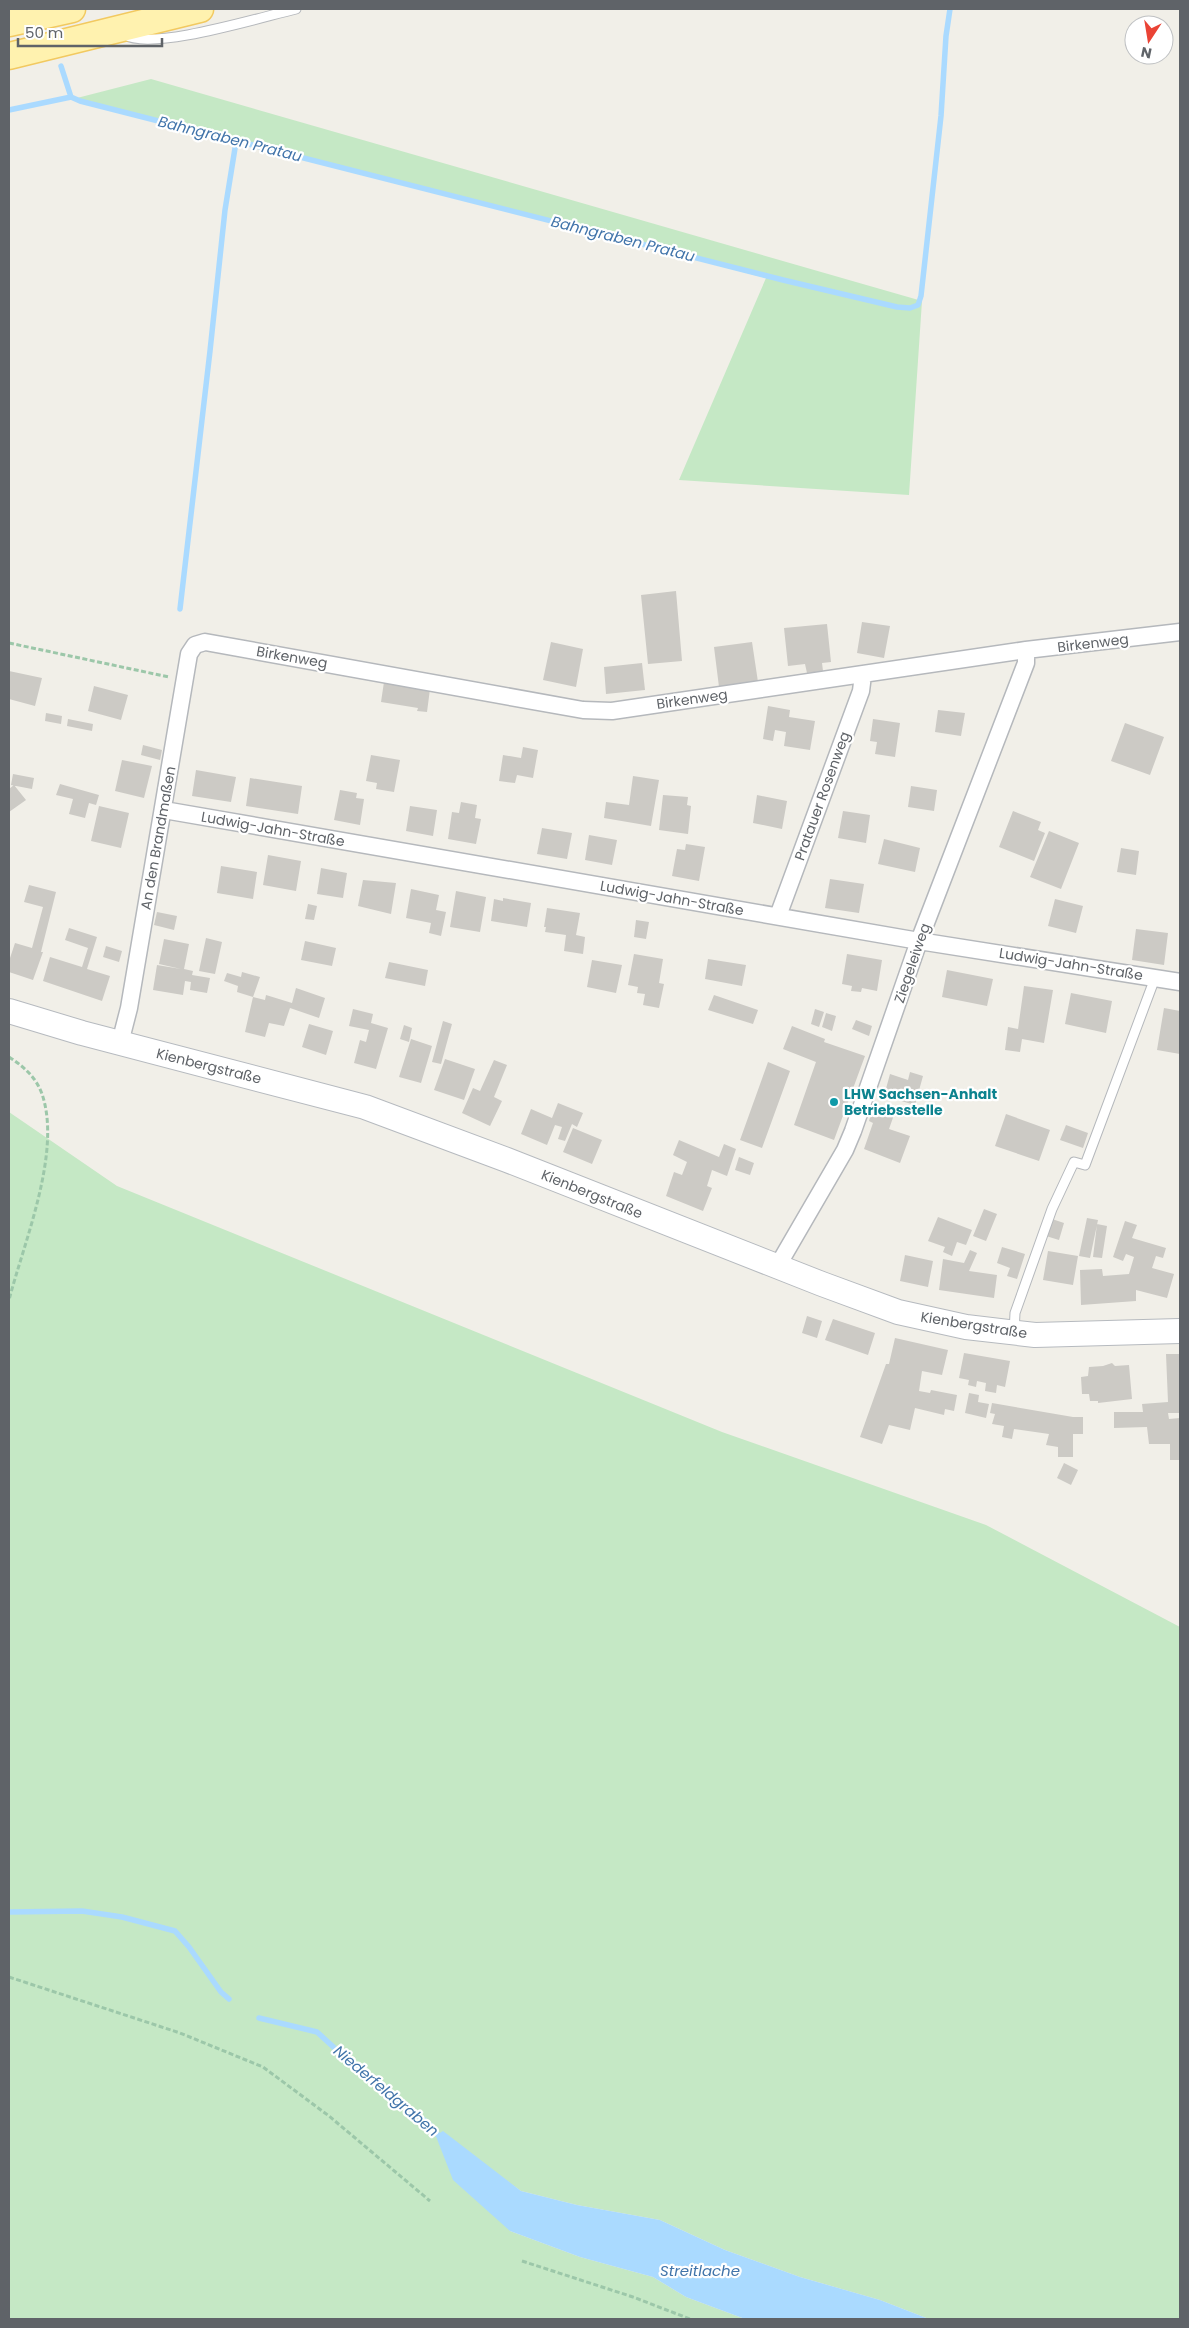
<svg xmlns="http://www.w3.org/2000/svg" width="1189" height="2328" viewBox="0 0 1189 2328" font-family="Poppins,sans-serif">
	<style>
		.green { fill: #c5e8c5 }
		.water { fill: #aadaff }
		.lines { fill: none; stroke-linecap: round; stroke-linejoin: round }
		.stream { stroke: #aadaff; stroke-width: 5.5 }
		.building { fill: #cccac5 }
		.lane-casing { stroke: #b5b8bc; stroke-width: 11 }
		.street-casing { stroke: #b5b8bc; stroke-width: 19 }
		.secondary-casing { stroke: #b6babf; stroke-width: 26 }
		.primary-casing { stroke: #f2c960; stroke-width: 29 }
		.path { stroke: #9cc7a9; stroke-width: 3; stroke-dasharray: 5 2.5; stroke-linecap: butt }
		.lane { stroke: #fff; stroke-width: 9 }
		.street { stroke: #fff; stroke-width: 16 }
		.secondary { stroke: #fff; stroke-width: 24 }
		.primary { stroke: #fff2af; stroke-width: 26 }
		.culture-dot { fill: #0f9aa8; stroke: #fff; stroke-width: 2 }
		.labels { text-anchor: middle; stroke-width: 4.5; stroke-linejoin: round; paint-order: stroke }
		.street-label { font-size: 14px; fill: #5f6368; stroke: #fff }
		.culture-label { font-size: 14px; font-weight: bold; fill: #0d838f; stroke: #fff; text-anchor: start }
		.water-label { font-size: 15px; font-style: italic; fill: #4174aa; stroke: #fff }
	</style>
	<rect width="100%" height="100%" fill="#f1efe8"/>
	<!-- green -->
	<path class="green" d="M151,79L922,301L909,495L679,480L766,278L77,98Z
		M9,1112L117,1186L722,1432L986,1525L1180,1627V2319H929L880,2300L800,2277L725,2250L660,2220L577,2205L521,2191L489,2168L510,2231L580,2257L653,2277L686,2297L745,2319H9Z"/>
	<!-- water -->
	<path class="water" d="M443,2131L521,2191L577,2205L660,2220L725,2250L800,2277L880,2300L929,2319H745L686,2297L653,2277L580,2257L510,2231L453,2180L437,2139L438,2134Z"/>
	<g class="lines">
		<!-- stream -->
		<path class="stream" d="M61,66L71,97L80,101L783,280L897,307L910,308L918,305L921,296L941,116L946,36L950,9
			M9,110L71,97
			M180,609L210,351L225,210L236,142
			M9,1912L82,1911L122,1917L175,1931L189,1947L221,1992L229,1999
			M259,2018L317,2032L364,2075L429,2124L442,2140"/>
	</g>
	<!-- building -->
	<path class="building" d="M676,591L682,661L648,664L641,595Z
		M862,622L890,626L884,658L857,653Z
		M827,624L831,662L822,663L823,671L807,673L805,664L788,666L784,628Z
		M551,642L583,649L576,687L543,680Z
		M752,642L758,682L719,687L714,647Z
		M642,663L645,690L606,694L604,667Z
		M9,671L42,678L35,706L9,699Z
		M384,682L430,689L427,712L417,711L418,708L381,702Z
		M94,686L128,695L121,720L88,711Z
		M768,706L790,710L789,717L815,721L810,750L784,746L786,732L775,730L773,741L763,739Z
		M938,710L965,713L961,736L935,732Z
		M46,713L62,716L61,724L45,721Z
		M68,719L93,724L92,731L67,726Z
		M873,719L900,723L895,757L875,754L877,742L870,741Z
		M1125,723L1164,737L1150,775L1111,761Z
		M143,745L162,750L160,760L141,755Z
		M523,747L538,750L533,778L517,775L515,783L499,781L503,755L521,758Z
		M371,755L400,760L394,792L376,789L377,783L366,781Z
		M122,760L152,766L144,798L115,791Z
		M196,770L236,777L231,802L192,796Z
		M13,774L34,778L32,789L11,785Z
		M633,776L659,780L651,826L604,818L606,802L629,805Z
		M250,778L302,786L298,814L246,806Z
		M60,784L99,795L96,805L89,803L85,818L69,814L73,799L56,795Z
		M14,785L26,800L9,812V789Z
		M911,786L937,790L934,811L908,807Z
		M340,790L357,793L356,798L364,799L360,825L334,820Z
		M663,795L688,797L687,805L691,806L688,834L659,830Z
		M757,795L787,801L782,829L753,823Z
		M461,802L477,805L475,818L481,819L476,844L448,839L452,812L459,813Z
		M99,806L129,813L121,848L91,841Z
		M410,806L437,810L433,836L406,831Z
		M843,811L870,815L866,843L838,838Z
		M1013,811L1041,822L1038,830L1045,833L1034,861L999,847Z
		M542,828L572,833L567,859L537,854Z
		M1049,831L1079,843L1061,889L1030,877Z
		M589,835L617,840L612,865L585,860Z
		M884,839L920,848L915,872L878,864Z
		M686,844L705,847L699,881L672,876L677,849L685,850Z
		M1121,848L1139,851L1136,875L1117,872Z
		M268,855L301,861L296,891L263,885Z
		M221,866L257,872L253,899L217,893Z
		M321,868L347,873L343,898L317,894Z
		M830,879L864,884L859,913L825,908Z
		M363,880L396,883L391,914L358,906Z
		M29,885L56,892L41,952H43L33,980L9,972V961L15,943L32,948L43,907L24,902Z
		M411,889L439,895L436,910L446,912L441,936L429,933L431,923L406,918Z
		M456,891L486,897L480,932L450,927Z
		M503,898L531,903L527,927L491,921L494,899L503,901Z
		M1055,899L1083,906L1076,933L1048,926Z
		M308,904L317,906L314,920L305,919Z
		M547,908L580,913L576,935L585,937L583,954L564,951L566,935L545,932L546,927H544Z
		M157,912L177,916L174,930L154,925Z
		M636,920L649,922L646,939L634,937Z
		M69,928L97,937L87,969L110,976L102,1001L43,981L50,957L82,967L88,948L65,940Z
		M1136,929L1168,933L1164,965L1132,960Z
		M206,938L222,942L215,974L199,971Z
		M164,939L189,944L184,969L193,971L192,975L210,978L207,993L190,990L191,982L185,981L183,995L153,990L157,965L181,969L159,964Z
		M305,941L336,948L332,966L301,960Z
		M106,946L122,951L119,962L103,957Z
		M634,954L663,959L659,983L664,984L659,1008L643,1005L645,994L637,993L638,987L628,985Z
		M847,954L882,960L877,991L862,988L861,992L851,991L852,986L842,984Z
		M708,959L746,965L742,986L705,979Z
		M592,960L622,965L616,993L587,987Z
		M389,962L428,970L425,986L385,978Z
		M947,970L993,979L987,1006L942,997Z
		M242,972L260,977L253,997L237,992L238,986L224,981L227,973L241,977Z
		M1024,986L1053,990L1044,1043L1022,1039L1020,1052L1005,1050L1008,1027L1018,1029Z
		M296,988L325,998L319,1018L290,1008L284,1026L269,1023L265,1037L245,1032L253,997L265,1000L266,995L292,1003Z
		M1071,993L1112,1001L1106,1033L1065,1024Z
		M714,995L758,1010L753,1024L708,1010Z
		M1164,1008L1180,1011V1054L1157,1050Z
		M353,1009L373,1014L371,1023L388,1028L376,1069L354,1063L360,1040L366,1042L369,1030L349,1026Z
		M815,1009L824,1012L819,1027L811,1024Z
		M826,1013L836,1016L832,1031L822,1027Z
		M856,1020L872,1026L869,1036L852,1029Z
		M443,1021L452,1024L441,1064L432,1062Z
		M309,1024L333,1031L326,1055L302,1047Z
		M404,1025L412,1028L409,1042L400,1039Z
		M792,1026L825,1039L824,1042L865,1056L834,1140L794,1125L816,1062L783,1049Z
		M411,1039L432,1046L421,1083L399,1077Z
		M445,1059L475,1069L464,1100L434,1090Z
		M494,1060L507,1065L494,1097L502,1101L490,1126L462,1113L473,1088L480,1091Z
		M768,1062L790,1071L762,1148L740,1140Z
		M910,1072L923,1076L915,1105L884,1096L890,1074L908,1080Z
		M558,1103L583,1113L577,1127L572,1124L565,1141L558,1139L562,1127L555,1125L547,1145L521,1134L531,1109L552,1118Z
		M874,1104L895,1112L889,1129L910,1136L900,1163L864,1149L873,1123L869,1121Z
		M1006,1114L1050,1130L1039,1161L995,1146Z
		M1066,1125L1088,1133L1083,1148L1060,1140Z
		M573,1128L602,1140L592,1164L563,1152Z
		M679,1140L719,1157L724,1144L736,1149L727,1176L712,1170L707,1186L712,1188L703,1211L666,1196L674,1172L682,1175L687,1162L673,1155Z
		M739,1157L754,1163L750,1175L735,1170Z
		M984,1209L997,1214L986,1241L973,1236Z
		M938,1217L972,1230L966,1245L957,1242L952,1256L943,1252L945,1247L928,1241Z
		M1087,1218L1098,1220L1090,1258L1079,1256Z
		M1052,1219L1064,1223L1059,1240L1046,1236Z
		M1125,1221L1137,1225L1132,1238L1166,1248L1163,1258L1156,1256L1152,1268L1174,1274L1167,1298L1136,1290V1301L1081,1305L1080,1270L1102,1269L1103,1276L1129,1274L1134,1257L1126,1254L1123,1261L1113,1257Z
		M1097,1224L1107,1226L1102,1258L1093,1257Z
		M1002,1247L1025,1254L1017,1279L1007,1276L1010,1268L997,1263Z
		M970,1250L977,1253L969,1271L997,1275L994,1298L939,1290L943,1259L964,1263Z
		M1048,1251L1078,1256L1073,1285L1043,1280Z
		M905,1255L933,1261L928,1287L900,1281Z
		M807,1316L822,1321L817,1338L802,1333Z
		M833,1319L875,1333L868,1355L825,1340Z
		M895,1338L948,1350L942,1375L922,1371L919,1391L930,1393L931,1390L957,1395L954,1411L945,1409L944,1415L915,1408L910,1430L889,1425L882,1444L860,1437L886,1364H889Z
		M964,1353L1010,1361L1005,1387L997,1385L996,1393L985,1391L986,1383L977,1381L976,1387L968,1385L969,1380L959,1378Z
		M1166,1354H1180V1413H1168L1169,1419L1180,1418V1460H1170V1444H1149L1147,1427L1114,1428V1412H1143L1142,1404L1168,1402Z
		M1112,1363L1115,1366L1129,1365L1132,1399L1098,1403V1401H1090L1089,1394H1082L1081,1377L1088,1376L1089,1367L1103,1366Z
		M969,1393L979,1395L978,1402L989,1404L986,1418L965,1413Z
		M992,1403L1073,1417H1083V1434H1073V1457H1058V1447L1046,1445L1049,1434L1014,1429L1012,1439L1002,1437L1004,1426L992,1424L995,1414L990,1413Z
		M1064,1463L1078,1470L1071,1485L1057,1478Z"/>
	<g class="lines">
		<!-- lane casing -->
		<g class="lane-casing">
			<path id="lane" d="M125,35C152,51 261,17 296,9
				M1014,1333L1015,1313L1052,1209L1074,1162L1085,1165L1155,978"/>
		</g>
		<!-- street casing -->
		<g class="street-casing">
			<path id="street" d="M164,810L919,941L1180,982
				M778,916L861,691L863,675
				M120,1043L129,1008L189,654L195,645L205,642L583,710L612,711L1026,650L1180,632
				M777,1267L845,1150L853,1131L919,941L1026,663V650"/>
		</g>
		<!-- secondary casing -->
		<g class="secondary-casing">
			<path id="secondary" d="M9,1011L82,1033L365,1107L507,1160L822,1284L898,1312L966,1327L1035,1335L1180,1331"/>
		</g>
		<!-- primary casing -->
		<g class="primary-casing">
			<path id="primary" d="M9,23L72,9
				M9,56L200,9"/>
		</g>
		<!-- path -->
		<path class="path" d="M9,643L169,677
			M9,1057C23,1066 36,1077 42,1094C62,1152 24,1242 9,1300
			M9,1977L180,2033L263,2067L329,2116L430,2201
			M522,2261L633,2297L690,2319"/>
		<!-- lane -->
		<use href="#lane" class="lane"/>
		<!-- street -->
		<use href="#street" class="street"/>
		<!-- secondary -->
		<use href="#secondary" class="secondary"/>
		<!-- primary -->
		<use href="#primary" class="primary"/>
	</g>
	<!-- markers -->
	<circle class="culture-dot" cx="834" cy="1102" r="5"/>
	<g class="labels">
		<!-- street labels -->
		<g class="street-label">
			<text transform="translate(1093 643) rotate(-7)" y="5">Birkenweg</text>
			<text transform="translate(292 657) rotate(10)" y="5">Birkenweg</text>
			<text transform="translate(692 699) rotate(-8)" y="5">Birkenweg</text>
			<text transform="translate(822 796) rotate(-70)" y="5">Pratauer Rosenweg</text>
			<text transform="translate(273 829) rotate(10)" y="5">Ludwig-Jahn-Straße</text>
			<text transform="translate(158 838) rotate(-80)" y="5">An den Brandmaßen</text>
			<text transform="translate(672 898) rotate(10)" y="5">Ludwig-Jahn-Straße</text>
			<text transform="translate(912 963) rotate(-71)" y="5">Ziegeleiweg</text>
			<text transform="translate(1071 964) rotate(9)" y="5">Ludwig-Jahn-Straße</text>
			<text transform="translate(209 1066) rotate(14)" y="5">Kienbergstraße</text>
			<text transform="translate(592 1194) rotate(22)" y="5">Kienbergstraße</text>
			<text transform="translate(974 1325) rotate(9)" y="5">Kienbergstraße</text>
		</g>
		<!-- culture labels -->
		<g class="culture-label">
			<text x="844" y="1099">LHW Sachsen-Anhalt<tspan x="844" dy="16">Betriebsstelle</tspan></text>
		</g>
		<!-- water labels -->
		<g class="water-label">
			<text transform="translate(230 139) rotate(14)" y="5">Bahngraben Pratau</text>
			<text transform="translate(623 239) rotate(14)" y="5">Bahngraben Pratau</text>
			<text transform="translate(386 2091) rotate(40)" y="5">Niederfeldgraben</text>
			<text x="700" y="2276">Streitlache</text>
		</g>
	</g>
	<!-- border -->
	<rect width="1189" height="2328" fill="none" stroke="#5f6368" stroke-width="20"/>
	<!-- north arrow -->
	<g transform="translate(1149 40) rotate(192)"><circle r="24" fill="#ffffff" stroke="#bfc1c3"/>
	<path d="M0-4L9 19L0 12L-9 19Z" fill="#ea4335"/>
	<text y="-8" font-size="14" font-weight="bold" text-anchor="middle" fill="#5f6368">N</text>
	</g>
	<!-- scale -->
	<path d="M18 38v8h144v-8" fill="none" stroke="#5f6368" stroke-width="2.5"/>
	<text x="25" y="38" font-size="15" fill="#5f6368" stroke="#ffffff" stroke-width="4" paint-order="stroke">50 m</text>
</svg>
